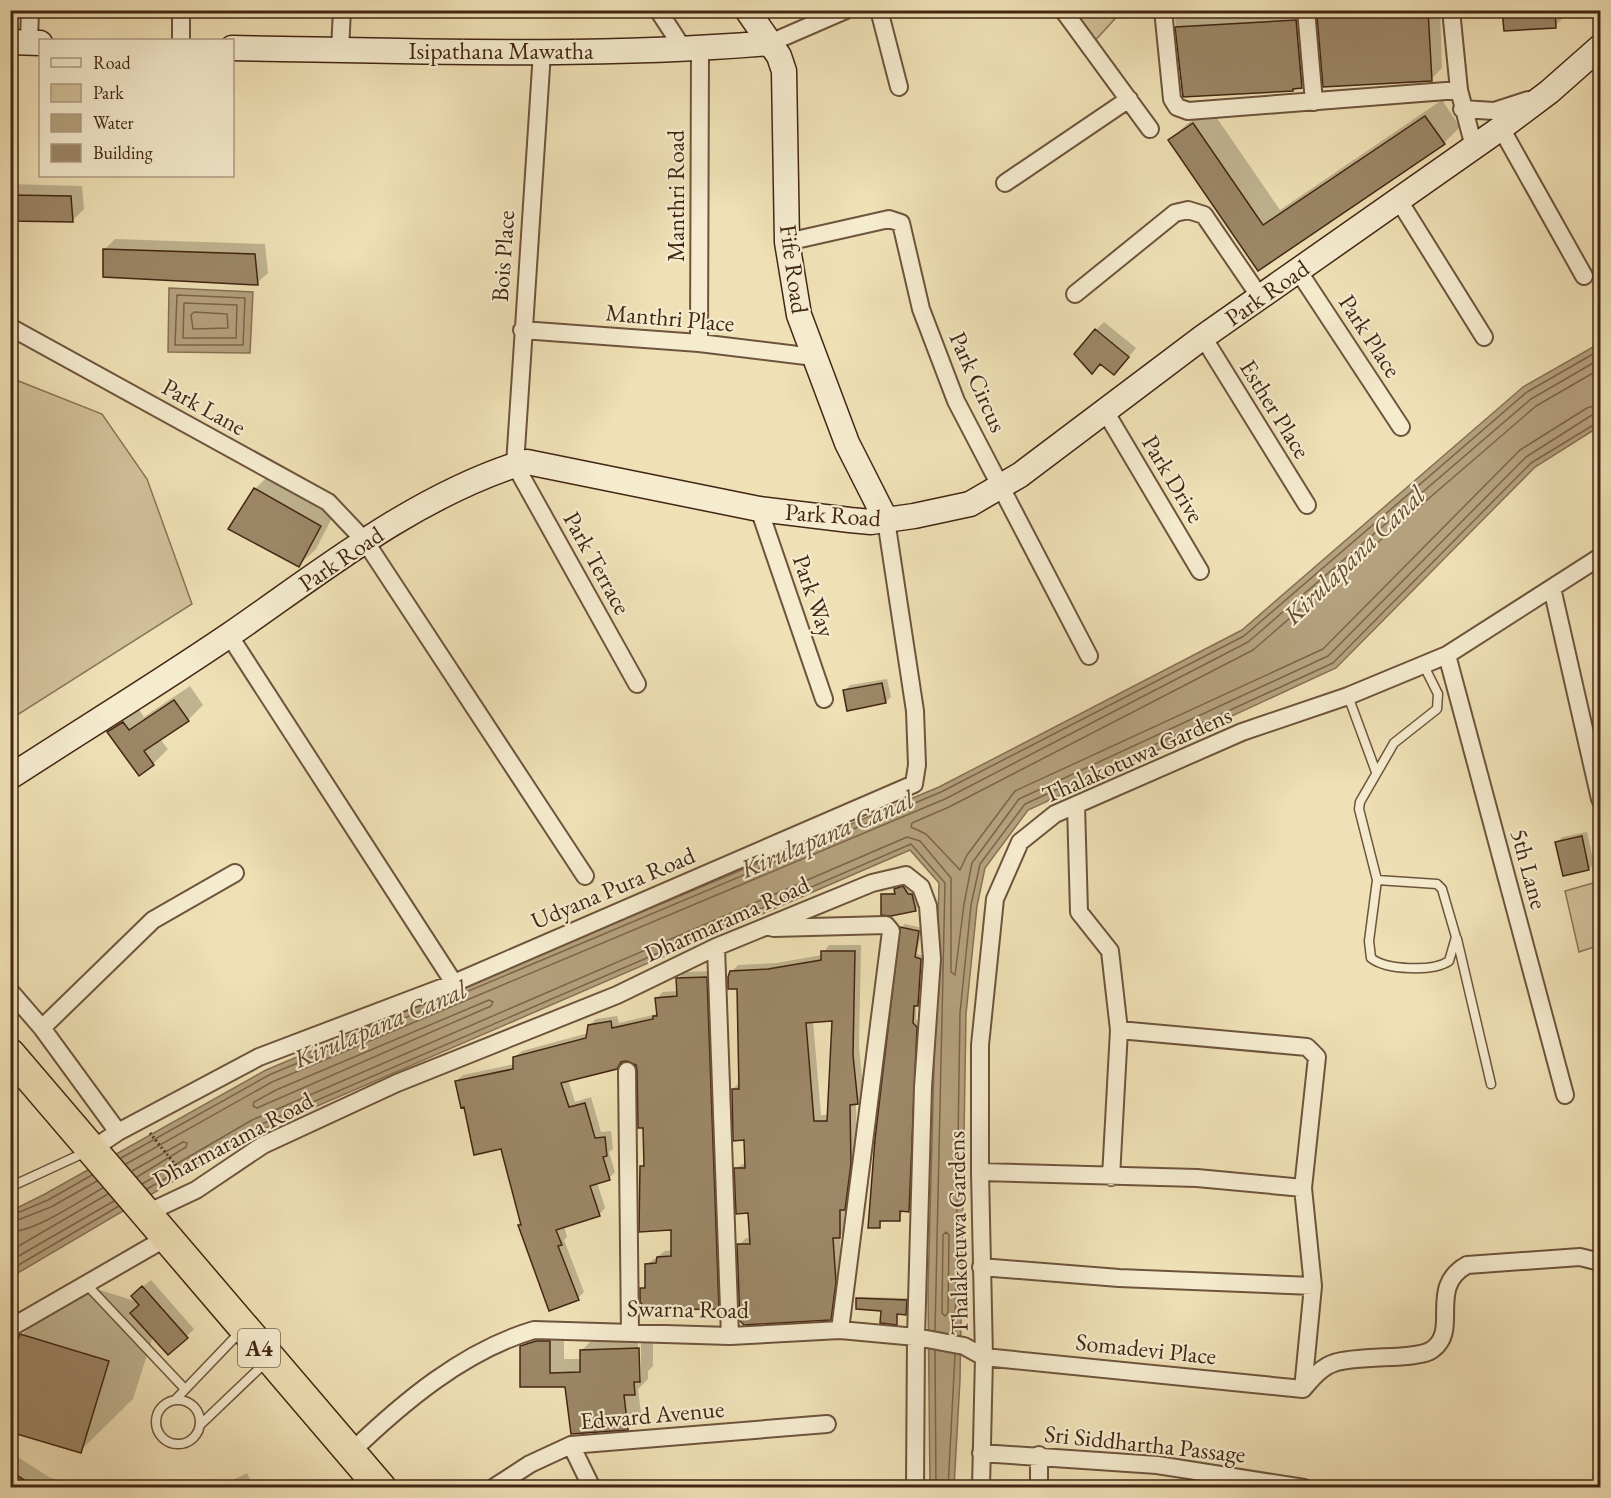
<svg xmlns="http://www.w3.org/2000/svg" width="1611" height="1498" viewBox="0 0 1611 1498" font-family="'EB Garamond',serif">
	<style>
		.green { fill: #d2c099; stroke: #8a7356; stroke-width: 1.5 }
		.water { fill: #b5a17e; stroke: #877053; stroke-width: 1.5 }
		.shadow { fill: #0003; fill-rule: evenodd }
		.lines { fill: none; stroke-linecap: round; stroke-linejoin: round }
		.shore { stroke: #7c6448; stroke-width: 1.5 }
		.building { fill: #9c8767; stroke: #432613; stroke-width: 1.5; fill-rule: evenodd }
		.lane-casing { stroke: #6e543c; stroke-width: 11 }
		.street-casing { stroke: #6e543c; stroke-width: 20 }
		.secondary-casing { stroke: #432613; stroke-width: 27 }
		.highway-casing { stroke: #432613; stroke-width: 33 }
		.path { stroke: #432613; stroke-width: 3; stroke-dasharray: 1.5 3; stroke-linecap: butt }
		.lane { stroke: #f5ebcf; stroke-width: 8 }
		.street { stroke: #f5ebcf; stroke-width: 16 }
		.secondary { stroke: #f5ebcf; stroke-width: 24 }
		.highway { stroke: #efe0b5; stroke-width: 30 }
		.labels { text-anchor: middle; stroke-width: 4.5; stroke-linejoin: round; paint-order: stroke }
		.shield { fill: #f5ebcf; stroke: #78614b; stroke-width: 1.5 }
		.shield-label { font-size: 22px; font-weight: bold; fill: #432613 }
		.street-label { font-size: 24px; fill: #432613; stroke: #f5ebcf }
		.water-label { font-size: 26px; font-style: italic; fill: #654b33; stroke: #f5ebcf }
	</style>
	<rect width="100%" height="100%" fill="#efe0b5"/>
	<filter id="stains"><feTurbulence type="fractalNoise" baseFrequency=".00333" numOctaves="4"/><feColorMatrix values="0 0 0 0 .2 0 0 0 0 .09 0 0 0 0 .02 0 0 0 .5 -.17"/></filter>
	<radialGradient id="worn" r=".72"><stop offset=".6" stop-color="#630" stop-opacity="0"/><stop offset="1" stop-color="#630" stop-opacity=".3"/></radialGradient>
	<!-- green -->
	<path class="green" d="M1065,11H1122L1091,45Z
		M11,378L102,414L147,479L192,604L11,719Z
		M1600,881V945L1579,952L1565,891Z"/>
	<!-- water -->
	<path class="water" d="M169,288L253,292L250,353L168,352Z
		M1600,343V426L1535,467L1336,668L1028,810L985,868L977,906L966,1014L960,1380L954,1487H930L928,1290L939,883L910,850L257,1132L11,1277V1211L45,1194L266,1070L939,787L1242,630L1523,387Z"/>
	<!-- shadow -->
	<path class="shadow" d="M1174,10H1307L1313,76L1302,87L1293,90L1184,94Z
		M1318,10H1440L1442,68L1431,79L1325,85Z
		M1504,10H1566V15L1555,26Z
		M1442,100L1460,127L1444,143L1258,269L1170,140L1187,124L1210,108L1280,210Z
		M10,184L82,186L84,209L73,220L10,219Z
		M115,239L265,244L268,273L257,283L104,250Z
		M1104,322L1136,348L1122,365L1096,330Z
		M272,472L336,510L316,549L299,565L231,528L256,488Z
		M887,679L891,697L886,702L845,690L850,685Z
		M190,686L203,705L188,720L160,739L168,749L153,764L109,732L138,708L144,717Z
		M1587,832L1594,864L1589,869L1557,842L1562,837Z
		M906,885L911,893L914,892L918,907L916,909L883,894L896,892L898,887Z
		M905,924L922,928L917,954L924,956L920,1001L916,1005V1019L919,1023L912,1207L903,1210L899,1220L883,1219L880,1226H869L902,927Z
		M829,945H861L859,1047L864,1096L856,1103L857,1156L851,1201L846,1206V1230L840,1236L842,1275L837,1312L830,1319L739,1245L746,1238H751L749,1212L736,1168L747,1162L746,1139L733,1089L740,1082L739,987L731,972L738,965L776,963L822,955ZM834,1019L829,1115H821L813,1021Z
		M713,971L724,1301L718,1308L642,1289L646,1284V1265L665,1251L673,1250V1228L642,1166L646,1162L639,1070L632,1060H623L616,1067L568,1079L575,1102L591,1097L601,1132L611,1131L613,1149L609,1152L615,1172L609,1178L597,1182L605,1208L599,1215L564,1226L567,1237L564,1240L584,1292L578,1298L519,1226L522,1223L502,1148L465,1105L456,1081L463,1075L515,1064V1057L522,1051L588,1033L589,1026L596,1019L617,1016L619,1023L657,1014L656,999L663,992L678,991V979L684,972Z
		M151,1280L194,1329L187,1336H153L133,1399L80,1451L22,1335L74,1282L138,1302L141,1288Z
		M860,1297L908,1298V1311L899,1313L896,1323L883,1309L858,1299Z
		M564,1328V1359H581V1351L595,1337L653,1335V1366L648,1371V1379L638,1389L641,1414L627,1428L567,1386H522V1347L536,1332ZM638,1341H641V1377L638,1380Z
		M10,1452L49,1477L77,1488H10Z
		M247,1473L254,1488H216Z"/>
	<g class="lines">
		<!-- shore -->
		<path class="shore" d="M177,295L245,298L243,345H175Z
			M184,303L237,305L236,338H183Z
			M194,312L227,314L228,328L193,329L191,315Z
			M1600,369L1536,406L1253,650L949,807L912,823L911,827L926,834L960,870L967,855L1015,791L1323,649L1520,450L1587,408L1600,404
			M489,1000L493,1002L491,1006L257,1108L253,1106L254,1102L276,1090Z
			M121,1158L269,1075L941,792L1244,636L1527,392L1600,350
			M126,1164L272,1082L945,799L1248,642L1531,399L1600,359
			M132,1171L183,1142L187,1143L186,1147L137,1177
			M142,1184L252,1120L907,837L920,841L951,878V972L955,975L964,904L972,863L1019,799L1328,656L1526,457L1592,415L1600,413
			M147,1189L255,1127L911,844L945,883L935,1331
			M10,1216L48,1200L92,1175
			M10,1223L51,1207L97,1181
			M10,1232C37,1231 79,1201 103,1188
			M946,1232L949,1235L948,1313L945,1316L942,1313L943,1235Z
			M10,1251L108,1194
			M10,1261L114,1201
			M10,1270L119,1206
			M955,1334L960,1013L971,905L980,864L1025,804L1333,663L1531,463L1600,421
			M935,1350L936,1488
			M948,1488L955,1354"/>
	</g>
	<!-- building -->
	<path class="building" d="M1428,10L1432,81L1323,87L1317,16Z
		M1502,10H1555L1556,28L1504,31Z
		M1296,20L1302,88L1293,89V91L1183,97L1175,27Z
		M1425,116L1445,144L1258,271L1168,140L1193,123L1263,225Z
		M10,195L71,196L73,222L10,221Z
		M103,249L255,254L258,285L103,277Z
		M1095,329L1129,357L1114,375L1100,364L1092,374L1074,354Z
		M254,488L321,526L299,567L228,529Z
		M882,683L886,703L847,711L843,690Z
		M174,700L189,721L144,751L154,765L139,776L107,732L123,722L129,730Z
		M1582,836L1589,870L1563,876L1555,842Z
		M903,886L908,894H912L916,911L891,916L881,915V894H895L894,889Z
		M900,927L919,931L915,957L921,959L918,1006H914L913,1023L917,1027L909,1212L900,1211V1221H880V1228H868L875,1139Z
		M821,951H855L853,1055L858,1104L850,1105L851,1164L845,1210H840V1238H833L836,1282L831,1320L744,1325L740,1321L737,1244H750L748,1213L736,1214L734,1168H745L744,1140L733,1141L732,1089H739L737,989H728V977L730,971L768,969L821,960ZM832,1021L827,1121H814L806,1023Z
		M707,977L719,1309L647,1310L640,1302V1288H645V1264L656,1263L657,1257L671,1256V1230L639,1232L640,1166H644L643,1128H638L637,1070L636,1065L627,1061L621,1062L617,1069L561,1083L569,1107L585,1103L595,1138L605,1137L607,1156L603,1157L610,1180L590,1186L600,1216L556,1230L562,1245L558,1246L579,1300L549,1311L518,1225H521L501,1149L474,1155L464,1107L461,1108L455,1081L513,1069V1057L586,1038L588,1025L611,1021L612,1028L653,1019V1016H657L655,998L677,996L676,978Z
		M142,1286L188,1338L168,1355L130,1313L139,1305L131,1296Z
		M856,1298L907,1300L906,1315L897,1314V1325L880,1323L881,1311L856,1309Z
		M20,1334L109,1361L81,1453L10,1432V1359Z
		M536,1341H550V1373L580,1372V1350L639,1348L640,1382H634L635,1395H624L628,1430L571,1434L565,1387H520V1346Z
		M10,1471L37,1488H10Z"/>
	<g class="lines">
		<!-- lane casing -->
		<g class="lane-casing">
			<path id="lane" d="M1348,696L1376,772
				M1377,880L1437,884L1442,889L1456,937L1449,961C1433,972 1386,970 1371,958L1369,941L1377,880L1359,809L1360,802L1394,743L1437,709L1438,694L1424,666
				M1457,939L1491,1084
				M10,1187L86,1152
				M86,1284L184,1388
				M156 1422a22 22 0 1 1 44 0a22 22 0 1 1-44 0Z
				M175,1400L241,1331
				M200,1425L266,1362"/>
		</g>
		<!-- street casing -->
		<g class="street-casing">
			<path id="street" d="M658,10L684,50
				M879,10L899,87
				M1063,10L1150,129
				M1163,10L1172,99L1177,107L1188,111L1459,90
				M1306,10L1314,102
				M1451,10L1459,90L1474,147
				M181,40V10
				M29,42L30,10
				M770,43L846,10
				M340,50L342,10
				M542,52L515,465L637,684
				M1462,109L1494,111L1528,100
				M1501,128L1584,276
				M1005,183L1129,99
				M1398,199L1484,337
				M787,242L889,219L901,223L921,309L956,401L1089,656
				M1299,272L1401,427
				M1075,294L1175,213L1188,210L1204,215L1260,297
				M10,327L328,502L365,541L585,876
				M522,330L699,343L814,357
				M1203,337L1307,505
				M699,343L700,50
				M1105,411L1200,571
				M759,509L824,699
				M1552,588L1600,799
				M229,635L454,983
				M1447,655L1565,1095
				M1076,805L1079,912L1110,951L1119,1030
				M773,928L886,925L891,931L840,1330
				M716,947L730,1336
				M10,991L42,1028L118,1132
				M42,1028L153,920L235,873
				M627,1071L630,1332
				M91,1150L118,1132L259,1057L454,983L914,784L917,765L915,711L886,520
				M980,1172L1197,1178L1303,1188
				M145,1214L196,1190L263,1145L397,1083L617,995L716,947L872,883L906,875L921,887L928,906L932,959L923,1087L916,1337L964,1346L984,1357L1303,1389L1313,1286L1303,1188L1317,1057L1307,1047L1119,1030L1111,1177
				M981,1267L1119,1278L1313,1286
				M10,1328L166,1238
				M1303,1389C1311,1380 1321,1367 1334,1363C1351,1357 1388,1358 1407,1356C1415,1355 1427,1354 1433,1349C1460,1329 1427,1287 1467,1265L1580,1257L1600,1262
				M571,1445L592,1488
				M981,1453L1157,1465L1304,1488
				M349,1454C402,1403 463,1351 534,1330L730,1336L840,1330L916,1337L915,1488
				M493,1488L530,1464L571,1445L827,1424
				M981,1488L984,1357L980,1172V1045L995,899L1020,842L1055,814L1242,732L1348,696L1447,655L1600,557
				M1039,1488V1455"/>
		</g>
		<!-- secondary casing -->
		<g class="secondary-casing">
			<path id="secondary" d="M747,10L779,56L784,71L787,242L799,315L847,443L886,520
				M10,42L40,43
				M232,48C411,51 592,58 770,43
				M10,777C84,729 159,683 231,634C321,572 410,500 515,465L527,462L759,509L850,520L871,522L914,516L970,504L1020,475L1203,337L1501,128L1549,92L1600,47"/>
		</g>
		<!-- highway casing -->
		<g class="highway-casing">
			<path id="highway" d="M10,1054L381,1488"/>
		</g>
		<!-- path -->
		<path class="path" d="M150,1133L185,1177"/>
		<!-- lane -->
		<use href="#lane" class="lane"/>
		<!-- street -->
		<use href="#street" class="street"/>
		<!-- secondary -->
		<use href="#secondary" class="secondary"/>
		<!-- highway -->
		<use href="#highway" class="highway"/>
	</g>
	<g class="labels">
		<!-- shield labels -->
		<rect class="shield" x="238" y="1329" width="42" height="38" rx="4.5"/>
		<g class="shield-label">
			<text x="259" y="1356">A4</text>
		</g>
		<!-- street labels -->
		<g class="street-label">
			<text x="501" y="59">Isipathana Mawatha</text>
			<text transform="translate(676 196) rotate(-90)" y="8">Manthri Road</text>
			<text transform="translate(503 256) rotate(-86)" y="8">Bois Place</text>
			<text transform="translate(794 269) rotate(82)" y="8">Fife Road</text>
			<text transform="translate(1267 293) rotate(-35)" y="8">Park Road</text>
			<text transform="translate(670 318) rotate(5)" y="8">Manthri Place</text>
			<text transform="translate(1370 336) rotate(57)" y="8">Park Place</text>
			<text transform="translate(978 382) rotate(66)" y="8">Park Circus</text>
			<text transform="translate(204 407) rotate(29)" y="8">Park Lane</text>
			<text transform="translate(1275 409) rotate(58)" y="8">Esther Place</text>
			<text transform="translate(1173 479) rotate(59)" y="8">Park Drive</text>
			<text transform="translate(833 515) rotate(4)" y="8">Park Road</text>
			<text transform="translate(341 559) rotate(-34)" y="8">Park Road</text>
			<text transform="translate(597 563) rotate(61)" y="8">Park Terrace</text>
			<text transform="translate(814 596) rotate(71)" y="8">Park Way</text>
			<text transform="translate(1137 755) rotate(-24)" y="8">Thalakotuwa Gardens</text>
			<text transform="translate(1529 869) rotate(75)" y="8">5th Lane</text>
			<text transform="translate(613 888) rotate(-23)" y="8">Udyana Pura Road</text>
			<text transform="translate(727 919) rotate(-24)" y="8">Dharmarama Road</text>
			<text transform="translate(233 1140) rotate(-28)" y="8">Dharmarama Road</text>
			<text transform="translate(958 1233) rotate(-91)" y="8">Thalakotuwa Gardens</text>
			<text transform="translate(688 1309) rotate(1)" y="8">Swarna Road</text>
			<text transform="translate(1146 1349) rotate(6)" y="8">Somadevi Place</text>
			<text transform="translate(652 1415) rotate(-5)" y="8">Edward Avenue</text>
			<text transform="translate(1145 1444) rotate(6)" y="8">Sri Siddhartha Passage</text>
		</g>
		<!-- water labels -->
		<g class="water-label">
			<text transform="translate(1354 555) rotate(-44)" y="9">Kirulapana Canal</text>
			<text transform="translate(827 834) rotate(-23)" y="9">Kirulapana Canal</text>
			<text transform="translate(380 1024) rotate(-23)" y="9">Kirulapana Canal</text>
		</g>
	</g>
	<!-- margin -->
	<rect width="1611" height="1498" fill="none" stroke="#efe0b5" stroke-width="36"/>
	<rect x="12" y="12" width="1587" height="1474" fill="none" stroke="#432613" stroke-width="3"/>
	<rect x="18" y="18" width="1575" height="1462" fill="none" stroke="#432613" stroke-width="1.5"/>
	<!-- legend -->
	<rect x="39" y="39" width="195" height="138" fill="#f5ebcf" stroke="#ae9c84" stroke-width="1.5"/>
	<rect x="51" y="58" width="30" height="9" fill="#f5ebcf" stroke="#ae9c84" stroke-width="1.5"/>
	<text x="93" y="69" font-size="18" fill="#432613">Road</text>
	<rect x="51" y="84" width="30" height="18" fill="#d2c099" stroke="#ae9c84" stroke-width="1.5"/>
	<text x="93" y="99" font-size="18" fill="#432613">Park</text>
	<rect x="51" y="114" width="30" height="18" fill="#b5a17e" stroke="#ae9c84" stroke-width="1.5"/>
	<text x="93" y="129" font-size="18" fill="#432613">Water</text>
	<rect x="51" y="144" width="30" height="18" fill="#9c8767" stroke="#ae9c84" stroke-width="1.5"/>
	<text x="93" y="159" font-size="18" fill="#432613">Building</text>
	<rect width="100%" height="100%" filter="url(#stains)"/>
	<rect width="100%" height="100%" fill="url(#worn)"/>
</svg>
